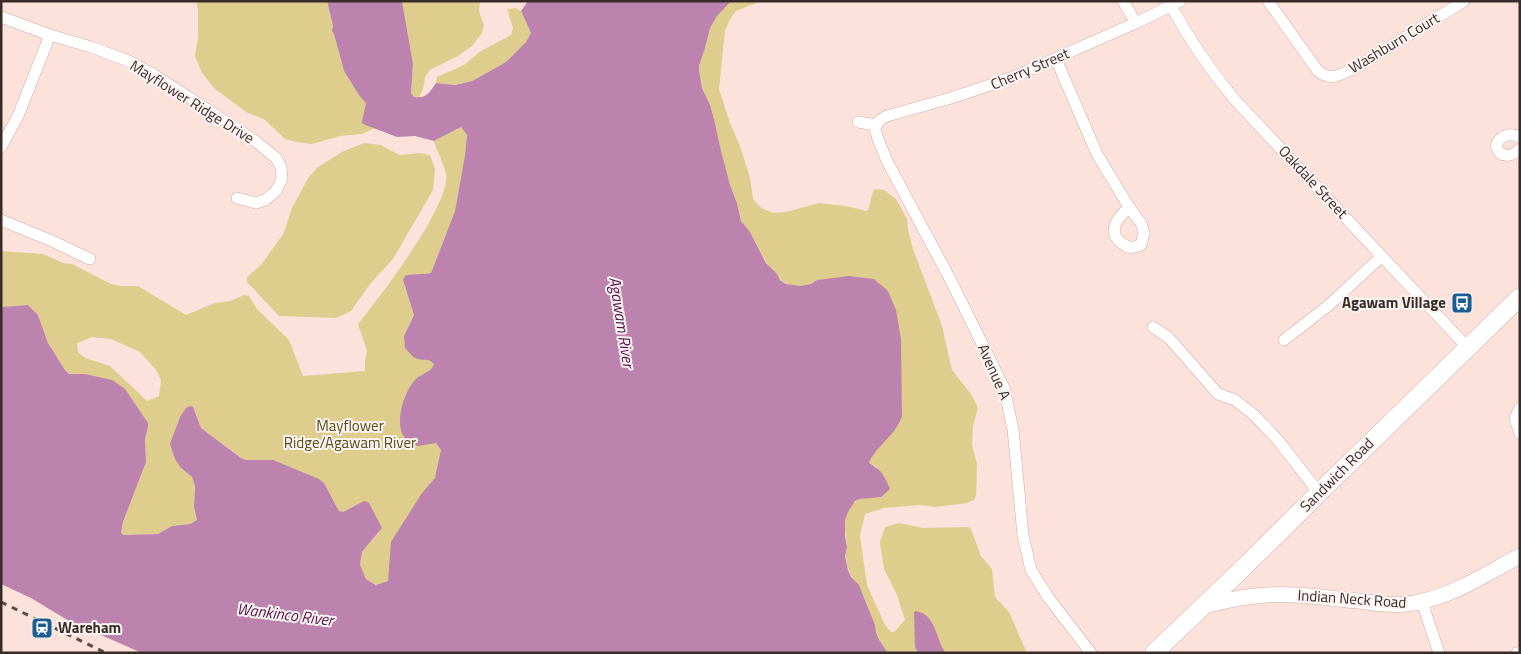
<svg xmlns="http://www.w3.org/2000/svg" width="1521" height="654" viewBox="0 0 1521 654" font-family="'Titillium Web',sans-serif">
	<style>
		.green { fill: #dfcd8d; fill-rule: evenodd }
		.water { fill: #bb83ad }
		.lines { fill: none; stroke-linecap: round; stroke-linejoin: round }
		.street-casing { stroke: #cdada5; stroke-width: 12 }
		.secondary-casing { stroke: #cdada5; stroke-width: 16 }
		.primary-casing { stroke: #cdada5; stroke-width: 19 }
		.street { stroke: #fff; stroke-width: 11 }
		.secondary { stroke: #fff; stroke-width: 15 }
		.primary { stroke: #fff; stroke-width: 18 }
		.rail { stroke: #594b47; stroke-width: 3; stroke-dasharray: 6 6; stroke-linecap: butt }
		.labels { text-anchor: middle; stroke-width: 4; stroke-linejoin: round; paint-order: stroke }
		.street-label { font-size: 15px; fill: #382c29; stroke: #fbf4f2 }
		.poi-label { font-size: 15px; font-weight: bold; fill: #382c29; stroke: #fbf4f2; text-anchor: end }
		.park-label { font-size: 15px; fill: #5b4e1b; stroke: #fbf4f2 }
		.water-label { font-size: 16px; font-style: italic; fill: #56144b; stroke: #fbf4f2 }
	</style>
	<rect width="100%" height="100%" fill="#fce2db"/>
	<!-- green -->
	<path class="green" d="M196,1H327L333,26L332,31L334,34L344,71L366,103L363,124L375,128L362,134L340,136L312,144L296,142L285,139L265,120L246,112L215,89L202,73L195,56L198,38V9Z
		M402,1H480L479,12L484,25L482,33L472,46L458,56L430,70L425,77L424,86L419,98L414,97L411,93L413,64Z
		M731,1H761L736,11L730,19L725,31L719,89L729,120L741,149L750,178L753,199L761,208L774,213L786,212L819,203L846,206L866,211L868,210L873,191L876,189L884,190L896,199L907,219L908,230L913,249L942,326L952,370L971,394L978,408L973,426L972,445L977,464L976,496L974,500L967,503L935,507L920,505L884,508L865,514L860,536L867,585L885,625L891,632H894L905,620L897,595L884,569L880,542L885,527L899,523L923,528L968,527L971,529L981,556L992,569L995,597L1009,612L1027,653H946L941,645L932,622L916,643L915,647L918,653H888C874,635 873,618 864,597C861,587 852,581 849,571C847,567 846,561 846,556C845,553 847,549 847,545C845,531 841,508 858,500C864,497 874,498 881,497L877,467L868,463L876,450L900,423L817,280C783,305 764,257 751,234C748,229 744,226 742,222C739,216 739,209 737,203C735,197 732,191 730,185C723,164 719,141 714,119C710,102 698,85 699,68C699,62 703,56 704,50C707,43 707,34 710,27C714,19 724,6 731,1Z
		M515,8L521,11L531,33L526,42L507,61L501,65L472,81L455,85L436,83L437,77L464,65L481,51L511,35L513,28L507,9Z
		M461,127L467,135L465,155L455,211L431,273L419,275L411,274L403,280L414,315L404,336L416,359C423,359 430,358 434,364C432,371 423,375 417,378L455,446L389,573L388,581L377,585L366,579L360,566L362,552L380,531L356,505L343,512L339,511L331,496L241,458L201,428L193,407L181,468L192,477L195,486L194,507L197,520L190,524L172,526L158,534L124,535L121,533L123,522L146,462L145,440L148,427L85,374H69L65,370L48,343L38,315L28,305L1,307V251L43,254L63,263L72,264L111,284L121,286H138L186,315L215,303L230,301L244,295L249,296L257,309L289,340L303,376L365,371V361L367,351L358,324C379,298 451,205 446,174C444,163 437,152 434,141ZM92,337L111,339L140,352L156,370L161,380L159,396L147,401L110,366L85,358L78,352L77,343Z
		M364,143L381,145L399,155L420,153L430,155L435,169L433,190L393,259L370,284L351,311L336,318L279,316L247,282V277L261,265L284,233L291,210L308,178L318,167L342,152Z"/>
	<!-- water -->
	<path class="water" d="M327,1H402L413,64L411,93L414,97C426,99 430,92 436,83L455,85L472,81L501,65L507,61L526,42L531,33L521,11L528,1H731L717,16L710,28L705,48L699,66V71L702,88L710,105L714,119L721,151L730,185L737,203L741,221L750,232L766,263L777,274L780,280L786,284L800,286L811,284L817,280L849,276L874,279L888,291L896,310L901,339L902,416C897,434 876,446 869,463C882,471 884,474 890,489L881,497L860,499L855,501L848,512L845,520V536L847,547L845,556L848,570L851,577L859,585L875,625C875,636 882,644 888,653H142L69,621L31,598L1,584V307L28,305L38,315L48,343L65,370L69,374H85L112,380L125,389L148,423V427L145,440L146,462L123,522L121,533L124,535L158,534L172,526L190,524L197,520L194,507L195,486L192,477L181,468L175,459L170,444L180,417L186,408L190,406L193,407L201,428L241,458L246,460H273L319,479L324,483L339,511L343,512L364,501L369,503L382,528L362,552L360,565L366,579L376,585L388,581L391,542L422,493L435,478L441,450L436,443L418,446L409,444C406,440 402,435 401,430C397,415 405,390 416,379C422,373 431,373 434,364C429,358 425,361 418,359C413,358 409,352 405,348L404,336L414,315L403,280L405,276C413,273 422,275 431,273L455,211L465,155L467,135L461,127L434,141L415,136L397,137L363,124L362,122L366,103L359,95L344,71L334,34L332,31L333,26Z
		M915,611C937,614 935,639 946,653H918L915,647L914,613Z"/>
	<g class="lines">
		<!-- street casing -->
		<g class="street-casing">
			<path id="street" d="M1123,1L1136,23
				M1268,1L1318,71C1330,82 1342,74 1355,68L1464,1
				M1171,6C1189,39 1211,71 1235,100L1468,348
				M1,17L50,35L91,47L131,62L153,74L254,140L276,158L281,167L282,179L276,191L265,200L256,203L237,198
				M1056,59L1097,154L1129,207L1141,223L1144,233L1141,245L1130,248C1120,243 1110,236 1116,223C1118,217 1125,212 1129,207
				M858,122L876,125
				M876,125L875,129L878,139L887,161L950,279L1004,388L1013,429L1023,535L1031,570L1048,597L1091,653
				M876,125L880,120L887,116L951,98L1011,78L1140,21L1180,1
				M1520,137C1510,132 1499,136 1496,146C1501,159 1511,157 1520,149
				M1,147L18,116L50,35
				M1,220L52,241L90,259
				M1153,327L1169,338L1218,394L1235,400L1253,414L1277,439L1319,493
				M1284,340L1329,305L1382,256
				M1520,408L1515,418L1520,434
				M1422,602L1439,653
				M1517,653L1520,652"/>
		</g>
		<!-- secondary casing -->
		<g class="secondary-casing">
			<path id="secondary" d="M1204,606C1235,598 1262,593 1294,595C1316,596 1337,599 1359,601C1380,604 1402,607 1423,601C1458,593 1489,572 1520,556"/>
		</g>
		<!-- primary casing -->
		<g class="primary-casing">
			<path id="primary" d="M1154,653L1243,568L1332,480L1520,297"/>
		</g>
		<!-- street -->
		<use href="#street" class="street"/>
		<!-- secondary -->
		<use href="#secondary" class="secondary"/>
		<!-- primary -->
		<use href="#primary" class="primary"/>
		<!-- rail -->
		<path class="rail" d="M1,602L106,653"/>
	</g>
	<!-- icons -->
	<defs>
		<g id="bus-square" transform="scale(1.125)"><rect x="-9" y="-9" width="18" height="18" rx="4" fill="#1b5e93" stroke="#fbf4f2"/><path d="M-5-6H5V4H4V6H2V4H-2V6H-4V4H-5ZM-3.5-4V0h7V-4ZM-3.5 1.2v1.5H-2V1.2ZM2 1.2v1.5H3.5V1.2Z" fill="#fff"/></g>
		<g id="station-square" transform="scale(1.125)"><rect x="-9" y="-9" width="18" height="18" rx="4" fill="#1b5e93" stroke="#fbf4f2"/><path d="M-3-6H3Q5-6 5-4V2Q5 4 3 4L4.5 6H3L1.5 4h-3L-3 6H-4.5L-3 4Q-5 4-5 2V-4Q-5-6-3-6ZM-3.5-4v3h7v-3ZM-3.5 1v1.5H-2V1ZM2 1v1.5H3.5V1Z" fill="#fff"/></g>
	</defs>
	<g fill-rule="evenodd">
		<use href="#bus-square" x="1462" y="303"/>
		<use href="#station-square" x="42" y="628"/>
	</g>
	<g class="labels">
		<!-- street labels -->
		<g class="street-label">
			<text transform="translate(1394 43) rotate(-31)" y="5">Washburn Court</text>
			<text transform="translate(1030 69) rotate(-23)" y="5">Cherry Street</text>
			<text transform="translate(192 102) rotate(32)" y="5">Mayflower Ridge Drive</text>
			<text transform="translate(1313 182) rotate(47)" y="5">Oakdale Street</text>
			<text transform="translate(994 372) rotate(66)" y="5">Avenue A</text>
			<text transform="translate(1337 475) rotate(-45)" y="5">Sandwich Road</text>
			<text transform="translate(1352 599) rotate(4)" y="5">Indian Neck Road</text>
		</g>
		<!-- poi labels -->
		<g class="poi-label">
			<text x="1446" y="308">Agawam Village</text>
			<text x="58" y="633" text-anchor="start">Wareham</text>
		</g>
		<!-- park labels -->
		<g class="park-label">
			<text x="350" y="431">Mayflower<tspan x="350" dy="17">Ridge/Agawam River</tspan></text>
		</g>
		<!-- water labels -->
		<g class="water-label">
			<text transform="translate(622 322) rotate(81)" y="6">Agawam River</text>
			<text transform="translate(285 614) rotate(7)" y="6">Wankinco River</text>
		</g>
	</g>
	<!-- border -->
	<rect width="1521" height="654" fill="none" stroke="#382c29" stroke-width="5"/>
</svg>
